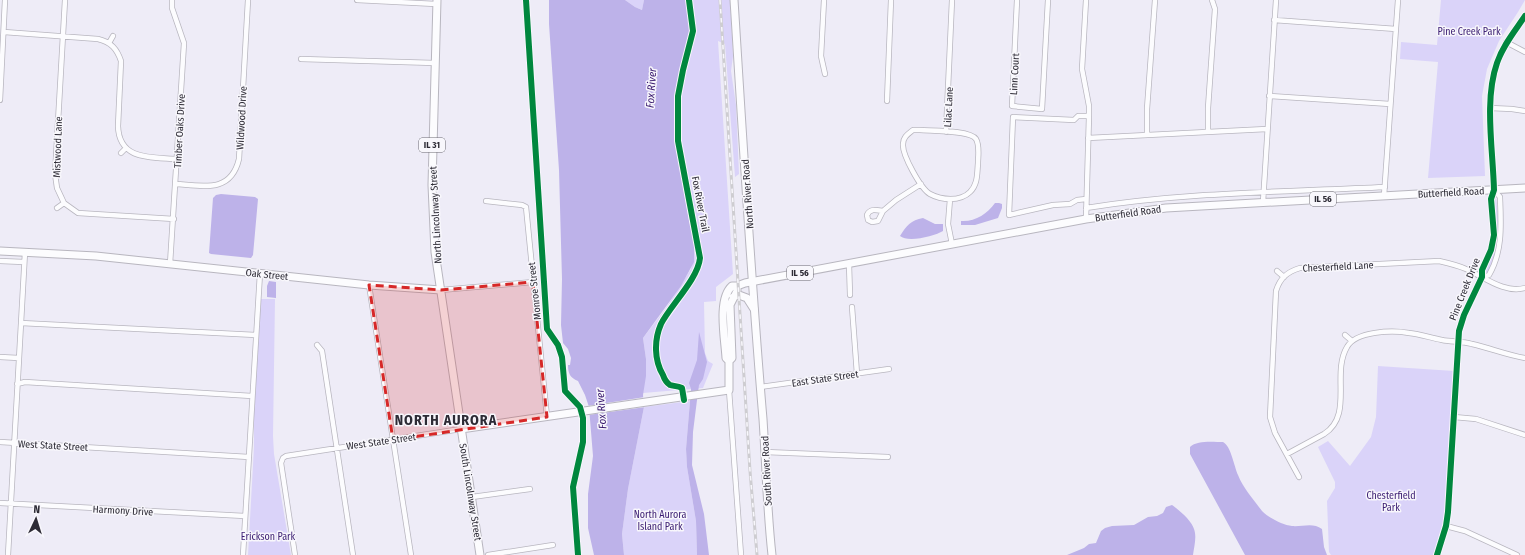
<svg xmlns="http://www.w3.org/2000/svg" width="1525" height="555" viewBox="0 0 1525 555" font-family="'Fira Sans Condensed',sans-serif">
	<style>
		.green { fill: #dad3f9 }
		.water { fill: #bdb2e9 }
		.pier { fill: #eeecf7 }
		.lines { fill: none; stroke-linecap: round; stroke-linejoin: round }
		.street-casing { stroke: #b8b6bf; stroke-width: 6 }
		.secondary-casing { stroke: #b8b6bf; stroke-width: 9 }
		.primary-casing { stroke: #b8b6bf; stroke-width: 9 }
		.street { stroke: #fcfcfe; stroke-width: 4.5 }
		.secondary { stroke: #fcfcfe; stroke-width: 7 }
		.primary { stroke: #fcfcfe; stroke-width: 7 }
		.rail-casing { stroke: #cecdd1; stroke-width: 3 }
		.rail { stroke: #f8f7fc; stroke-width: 1.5; stroke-dasharray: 4.5; stroke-linecap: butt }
		.cycleway-casing { stroke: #f8f7fc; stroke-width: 8 }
		.cycleway { stroke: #00873e; stroke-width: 6 }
		.marked { fill: #d62828; fill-opacity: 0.2; stroke: #d62828; stroke-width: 3; stroke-dasharray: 8 5; stroke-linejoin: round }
		.labels { text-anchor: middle; stroke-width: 3; stroke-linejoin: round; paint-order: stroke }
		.shield { fill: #f8f7fc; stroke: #6a6871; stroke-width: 1 }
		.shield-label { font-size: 9px; font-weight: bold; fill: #2d2b35 }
		.park-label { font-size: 10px; fill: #391b71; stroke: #f8f7fc }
		.street-label { font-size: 10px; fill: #2d2b35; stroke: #f8f7fc }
		.water-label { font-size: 11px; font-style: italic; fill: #36166c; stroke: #f8f7fc }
		.district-label { font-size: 14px; font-weight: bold; letter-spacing: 1px; fill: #2d2b35; stroke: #f8f7fc }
	</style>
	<rect width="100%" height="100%" fill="#eeecf7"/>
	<!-- green -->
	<path class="green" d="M625,0H644L642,10L635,7Z
		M687,0H730L733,56L731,71L736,105L739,174L735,177L725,44L718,41L733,274L716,287V301L704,302L705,353L708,361L713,364L703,388L643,393L646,359L643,338L666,308L691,269L694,242L689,220L674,137L675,115L678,82L690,28Z
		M1441,0H1525L1518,12L1499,41L1487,69L1482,96L1485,176L1428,178L1438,62L1400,59L1401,42L1437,45Z
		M1496,198C1497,203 1497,210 1498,216C1499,239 1497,253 1487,274H1484L1483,272C1496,246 1496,231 1494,202Z
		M261,299H275L273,436L274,454L291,555H248L254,447V383Z
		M1378,366L1454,371L1445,513L1443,527L1433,555H1331L1329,552L1327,501L1335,488V482L1318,447L1328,441L1350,466L1371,437L1376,417Z
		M690,401L686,449L687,467L696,521L697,555H624L622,534L628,489L644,407Z"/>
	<!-- water -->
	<path class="water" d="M549,0H625L635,7L642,10L644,0H687L690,28L678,82L675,115L674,137L689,220L694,242V262L681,286L643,338L646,359V376L643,395L644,407L628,489L622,534L624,555H594L588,528V494L593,456L589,407L585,395L578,381C570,378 568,373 568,365H570L571,358L568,349L563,343L561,325L562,279L559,170L549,24Z
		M221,194L255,197L258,199L253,255L251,258L211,254L209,253L213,198L216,195Z
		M995,203H999L1002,204V208L998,218L975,225H961V221C975,222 987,214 995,203Z
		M923,218L935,224H943V231C935,236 908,243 900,236C906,226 911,220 923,218Z
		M269,281L276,282V298L267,297V286Z
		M699,332L707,362L703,379L699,385L697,400L693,432L692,465L704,514L709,555H697L696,521L687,467L686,449L691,389L689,383L697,360Z
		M1223,442C1231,446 1234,466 1238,475C1243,488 1254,500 1262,511C1269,518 1282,525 1292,526C1302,527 1313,522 1322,529L1324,547L1327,555H1245L1190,454V447C1197,440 1213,442 1223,442Z
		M1172,505C1179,510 1192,521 1194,529C1197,537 1194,547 1193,555H1067L1084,548L1089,544L1096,543L1101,531L1105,528L1112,526L1134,525L1148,517L1157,516L1163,513L1166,507Z"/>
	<!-- pier -->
	<path class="pier" d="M645,397L646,407L588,415L587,406Z"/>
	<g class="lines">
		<!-- street casing -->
		<g class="street-casing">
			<path id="street" d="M65,0L55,174L57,188L64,203L78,213L174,219
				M357,0L436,4
				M824,0L821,56L825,74
				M1017,0L1012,106L1042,109L1048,0
				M1086,0L1082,69L1089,106V116L1086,219
				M1274,20L1396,29
				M4,32L98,39C111,42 117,49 121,61L118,126C119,161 152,157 177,159
				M1506,42L1525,52
				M109,43L113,36
				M301,59L435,63
				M1269,96L1390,104
				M0,100L5,0
				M887,101L891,0
				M1490,108L1512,109L1525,111
				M913,130H920C932,131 970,130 976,139C980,146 978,156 978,163C977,174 978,184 970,192C960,202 941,200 930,194C921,189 902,155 903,144C903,137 908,134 913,130Z
				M946,132L952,0
				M1208,132V108L1215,9L1212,0
				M1147,135V109L1155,0
				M1088,138L1267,129
				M121,153L126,148
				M176,184C204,186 231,193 239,159L248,0
				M1384,196L1398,0
				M950,199L948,224L952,244
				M1086,199L1077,200L1070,204L1053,205L1009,215L1013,117L1074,120L1078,116H1089
				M486,201L522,205L526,207L547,417
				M1263,202L1276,0
				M57,208L64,203
				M1086,208C1185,192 1285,192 1385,187
				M883,211L878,221L872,222L868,220L867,215C870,208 877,210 883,211L896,200L921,184
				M0,261L24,262
				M170,264L184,43L172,8V0
				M849,264L850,295
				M1277,271L1284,277
				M1483,277L1489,275C1503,251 1501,224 1500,197L1494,190
				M369,285L411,555
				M441,290L533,282
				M852,307L857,374
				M21,323L256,335
				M1345,335L1352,341
				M317,345L322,351L353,555
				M0,357L19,358
				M17,384L25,382L252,396
				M760,387L889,369
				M729,390L741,555
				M1454,417L1476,419L1525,435
				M0,442L249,457
				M765,452L888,457
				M1287,454L1324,434C1354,415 1331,374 1347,347C1356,331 1392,330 1409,333C1420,334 1431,338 1442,340C1452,342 1462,341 1472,344C1490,348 1507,355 1525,358
				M1299,477L1275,433L1270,417L1276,291C1280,278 1287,272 1300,268L1439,261C1448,263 1457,265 1466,269C1484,277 1505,294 1525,288
				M472,497L530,489
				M0,503L245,516
				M1446,526L1465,531L1517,555
				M8,555L25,252
				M243,555L260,273
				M295,555L281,463L283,458L286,456L461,429
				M488,555L553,545
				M1437,555L1446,526L1448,512L1459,331L1464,315L1482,277V270L1491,250L1494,235L1491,199L1494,190C1493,150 1484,100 1497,63C1503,45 1515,31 1525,16"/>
		</g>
		<!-- secondary casing -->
		<g class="secondary-casing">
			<path id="secondary" d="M734,0C743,140 751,280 763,419C766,465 767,510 772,555
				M0,251L96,256L369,285L441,290"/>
		</g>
		<!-- primary casing -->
		<g class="primary-casing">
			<path id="primary" d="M437,0L432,185L435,252L480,555
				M733,297L739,295L747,298L754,309
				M729,361L726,358C725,339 717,299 732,286H737L745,283L1086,219L1166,208L1525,188
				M461,429L729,390V361L732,358L730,305L737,291V286"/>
		</g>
		<!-- street -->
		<use href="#street" class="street"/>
		<!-- secondary -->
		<use href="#secondary" class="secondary"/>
		<!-- primary -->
		<use href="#primary" class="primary"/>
		<!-- rail casing -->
		<g class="rail-casing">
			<path id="rail" d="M720,0L750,471L757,555"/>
		</g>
		<!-- rail -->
		<use href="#rail" class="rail"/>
		<!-- cycleway casing -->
		<g class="cycleway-casing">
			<path id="cycleway" d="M526,0L547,329L558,345L562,357L565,391L580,407L583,418V442L573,487L578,555
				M684,400L682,388C678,386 673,386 670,385C667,383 664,378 663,375C654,360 654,340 661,324C670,306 698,279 700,258L678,141V96L683,70L693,31L689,0
				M1437,555L1446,526L1448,512L1459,331L1464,315L1482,277V270L1491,250L1494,235L1491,199L1494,190C1493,150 1484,100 1497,63C1503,45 1515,31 1525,16"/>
		</g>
		<!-- cycleway -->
		<use href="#cycleway" class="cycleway"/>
	</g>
	<!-- marked area -->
	<path class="marked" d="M533,282L547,417L393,440L369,285L441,290Z"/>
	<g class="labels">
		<!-- shield labels -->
		<g class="shield">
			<rect x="419" y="138" width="26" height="14" rx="3"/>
			<rect x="1310" y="192" width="26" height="14" rx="3"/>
			<rect x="787" y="266" width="26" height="14" rx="3"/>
		</g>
		<g class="shield-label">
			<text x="432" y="148">IL 31</text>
			<text x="1323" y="202">IL 56</text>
			<text x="800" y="276">IL 56</text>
		</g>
		<!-- park labels -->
		<g class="park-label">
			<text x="1469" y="35">Pine Creek Park</text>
			<text x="1391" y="499">Chesterfield<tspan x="1391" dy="12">Park</tspan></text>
			<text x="660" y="518">North Aurora<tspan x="660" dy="12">Island Park</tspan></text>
			<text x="268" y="540">Erickson Park</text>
		</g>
		<!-- street labels -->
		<g class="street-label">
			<text transform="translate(1014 74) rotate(-87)" y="4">Linn Court</text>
			<text transform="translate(948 107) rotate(-87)" y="4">Lilac Lane</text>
			<text transform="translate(241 118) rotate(-87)" y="4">Wildwood Drive</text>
			<text transform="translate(179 131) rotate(-87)" y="4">Timber Oaks Drive</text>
			<text transform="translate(57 147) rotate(-88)" y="4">Mistwood Lane</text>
			<text transform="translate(1451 192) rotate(-3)" y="4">Butterfield Road</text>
			<text transform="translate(747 194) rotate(-94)" y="4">North River Road</text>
			<text transform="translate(701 204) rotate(79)" y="4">Fox River Trail</text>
			<text transform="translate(1128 213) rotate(-8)" y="4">Butterfield Road</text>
			<text transform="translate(435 215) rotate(-93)" y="4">North Lincolnway Street</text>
			<text transform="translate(1338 266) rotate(-3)" y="4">Chesterfield Lane</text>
			<text transform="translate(267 274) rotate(6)" y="4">Oak Street</text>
			<text transform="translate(1464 289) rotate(-68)" y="4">Pine Creek Drive</text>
			<text transform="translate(534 291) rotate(-96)" y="4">Monroe Street</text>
			<text transform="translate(825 378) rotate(-8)" y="4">East State Street</text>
			<text transform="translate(381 441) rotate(-8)" y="4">West State Street</text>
			<text transform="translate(53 445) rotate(3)" y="4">West State Street</text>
			<text transform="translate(766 471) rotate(-93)" y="4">South River Road</text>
			<text transform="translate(471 492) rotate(81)" y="4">South Lincolnway Street</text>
			<text transform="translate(123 510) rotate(3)" y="4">Harmony Drive</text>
		</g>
		<!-- water labels -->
		<g class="water-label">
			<text transform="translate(651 88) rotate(-86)" y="4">Fox River</text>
			<text transform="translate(601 409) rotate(-94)" y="4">Fox River</text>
		</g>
		<!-- district labels -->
		<g class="district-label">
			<text x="446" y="425">NORTH AURORA</text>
		</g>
	</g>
	<!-- north arrow -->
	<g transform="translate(36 519) rotate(4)" stroke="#f8f7fc" stroke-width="3" paint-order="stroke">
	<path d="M0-3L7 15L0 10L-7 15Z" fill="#2d2b35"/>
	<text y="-6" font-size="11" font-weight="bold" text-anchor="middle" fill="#2d2b35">N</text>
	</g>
</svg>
